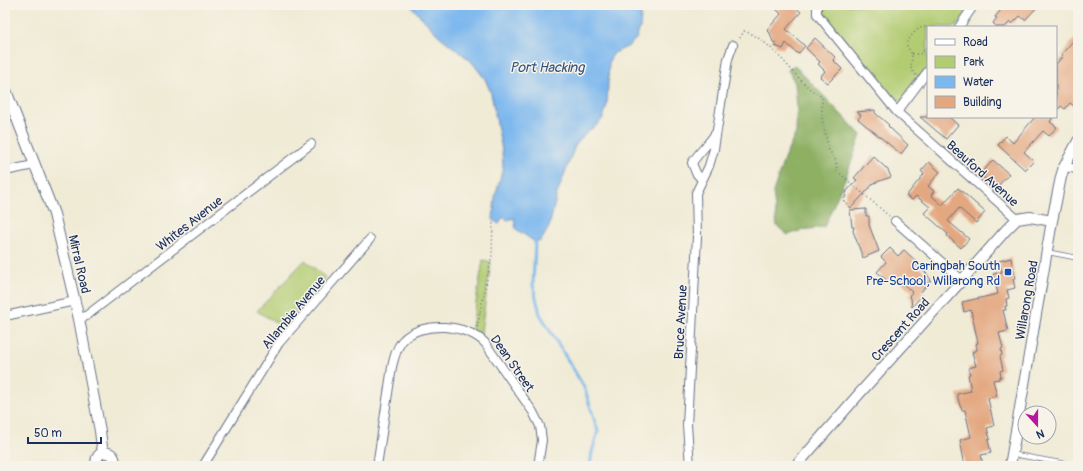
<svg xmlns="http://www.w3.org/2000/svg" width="1083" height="471" viewBox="0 0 1083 471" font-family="Pangolin,sans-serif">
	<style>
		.green { fill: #b2cc72; stroke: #667e68 }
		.forest { fill: #8db064; stroke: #547061 }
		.water { fill: #7cb7ee; stroke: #4c73a6 }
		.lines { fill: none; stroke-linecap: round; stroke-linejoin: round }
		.stream { stroke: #7cb7ee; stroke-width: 3 }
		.building { fill: #e4a881 }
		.service-casing { stroke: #667188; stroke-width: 5.5 }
		.minor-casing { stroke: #667188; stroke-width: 10 }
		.tertiary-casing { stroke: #667188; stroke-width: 12 }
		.path { stroke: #667188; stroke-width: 1.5; stroke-dasharray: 1 3; stroke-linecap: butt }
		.service { stroke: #fff; stroke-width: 4 }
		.minor { stroke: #fff; stroke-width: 8 }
		.tertiary { stroke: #fff; stroke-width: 10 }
		.transit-dot { fill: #1a4fb4; stroke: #f7f3e8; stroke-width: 1.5 }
		.labels { text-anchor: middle; stroke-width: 3; stroke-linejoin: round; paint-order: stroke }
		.street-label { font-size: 13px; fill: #1b2f5e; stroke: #f7f3e8 }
		.transit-label { font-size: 13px; fill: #164399; stroke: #f7f3e8; text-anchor: end }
		.water-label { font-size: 14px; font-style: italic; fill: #335182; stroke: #f7f3e8 }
	</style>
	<rect width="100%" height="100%" fill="#f7f3e8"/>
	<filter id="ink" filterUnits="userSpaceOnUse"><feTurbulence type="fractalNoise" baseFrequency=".025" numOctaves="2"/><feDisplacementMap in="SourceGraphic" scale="8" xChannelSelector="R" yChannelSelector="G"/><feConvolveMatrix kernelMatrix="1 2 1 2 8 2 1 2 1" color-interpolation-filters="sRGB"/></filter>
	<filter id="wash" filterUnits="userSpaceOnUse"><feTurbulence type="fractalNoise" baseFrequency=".012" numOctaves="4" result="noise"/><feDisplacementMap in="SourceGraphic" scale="16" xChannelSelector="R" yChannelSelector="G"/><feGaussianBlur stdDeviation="0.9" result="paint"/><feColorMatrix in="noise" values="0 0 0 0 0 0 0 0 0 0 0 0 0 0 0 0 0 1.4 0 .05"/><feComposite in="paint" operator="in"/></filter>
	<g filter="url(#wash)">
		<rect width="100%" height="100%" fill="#f0ebd5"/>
		<!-- green -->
		<path class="green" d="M819,5H971L956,27H928V66L903,101L892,100L819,8Z
			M305,260L326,278L283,327L257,311Z
			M483,260L491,262L480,338L471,333Z"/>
		<!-- forest -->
		<path class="forest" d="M794,65L861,135L845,179L824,227L802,230L788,235L777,226L773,192L784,159L796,133L797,107L795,83L788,70Z"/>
		<!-- water -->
		<path class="water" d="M410,5H642L640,28L636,39L629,46L614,53L609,61L607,105L603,118L599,123L584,135L575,146L557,194L549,227L541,241L535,242L516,229L514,218L507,220L503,217L499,224L493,220L495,197L503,168L502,150L491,93L485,79L471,61L439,36Z"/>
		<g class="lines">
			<!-- stream -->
			<path class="stream" d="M535,242L533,285L540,314L584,387L598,431L592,452L590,466"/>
		</g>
		<g id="blocks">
			<!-- building -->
			<path class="building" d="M772,5H793L801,12L786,29L805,46L798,54L786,43L783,49L775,46L776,43L773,42L770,33L767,30L781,14Z
				M1005,5H1039L1025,20L1020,16L1012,24L1010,22L1005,27H997L993,23L997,18L995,17Z
				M1078,35V102L1074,106L1070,103L1065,109L1061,106L1056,112V64L1063,56L1061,55Z
				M815,38L835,57L833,60L842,69L828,83L820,77L825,71L818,64L820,62L806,48Z
				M875,110V113L889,125L888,126L908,145L901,154L858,119L861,115L857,112Z
				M920,117H949L958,125L946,139Z
				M1035,117H1053L1050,122L1057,127L1049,136L1043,131L1024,152L1034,161L1025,170L998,145L1006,136L1013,143Z
				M873,156L888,170L891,177L874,183L851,208L843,200L846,196L845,195L847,192H846L857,180L854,178Z
				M993,160L1009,174L996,188L983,177L986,174L983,171Z
				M929,162L940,172L928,186L934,191L931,195L942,205L958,188L985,212L976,223L959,208L948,221L969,239L961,248L947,236L948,234L924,213L930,207L916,196L912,200L906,196L924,174L921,171Z
				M866,209V216H869V225L879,251L863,258L853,231L854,227H852L850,210Z
				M890,248L898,256L904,250L916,261L914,263L926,273L931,280L921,292L923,294L912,307L911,298L909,296L912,292L896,277L890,283L877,272L886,262L881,257Z
				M1011,258L1015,278L1013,279L1015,288L1007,290L1009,298L1006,299L1007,306H1005L1006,310H1003L1008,331L999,333L1003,348L1001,349L1002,355L1000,356L1003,370L1000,371L1001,377H999V379L993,380L997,396L988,398L994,426L987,428L990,439L988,440L991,453L981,455L983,466H965L960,440L971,437L965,410H962L961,406H960L957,394L971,391L968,375L970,374L968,368L976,366L972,352L977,350L976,344L978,343L971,310L964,312L962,302L998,294L993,274L1002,272L999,261Z"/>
		</g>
	</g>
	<g filter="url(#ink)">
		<use href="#blocks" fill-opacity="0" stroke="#667188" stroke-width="1"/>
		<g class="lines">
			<!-- service casing -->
			<g class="service-casing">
				<path id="service" d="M1047,252L1078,258
					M1012,454L1078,466"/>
			</g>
			<!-- minor casing -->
			<g class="minor-casing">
				<path id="minor" d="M817,5V14L897,112L1017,219
					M959,27L974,5
					M897,112L928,71
					M1064,167L1078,169
					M5,171L34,165
					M702,180L696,173L692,163C699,152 708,145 715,134
					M895,221L962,280
					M5,316L75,301
					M79,319L86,316L311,144
					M203,466L279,343L370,239
					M377,466L392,367C394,358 396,349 402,341C421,320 467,324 485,343L533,412L540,426L542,440L538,466
					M690,466L687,425L697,237L696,193L709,166L714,149L728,59L733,45"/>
			</g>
			<!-- tertiary casing -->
			<g class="tertiary-casing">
				<path id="tertiary" d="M5,88L54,214L79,319L100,431L102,447L104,453
					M97,466C92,448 119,448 114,466
					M796,466L859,394L962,280L1006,230L1017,219L1030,217L1052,221
					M1010,466L1052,221L1061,177L1064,167L1078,141"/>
			</g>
			<!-- path -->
			<path class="path" d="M740,38L744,31C771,40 787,68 807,86C811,90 817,94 822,97V119L829,150L836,161L837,171L889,216
				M912,54H920L928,46
				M916,75L911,69L912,54L907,46V42C912,35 918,25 928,27
				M477,327L492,255L493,220"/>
			<!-- service -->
			<use href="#service" class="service"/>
			<!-- minor -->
			<use href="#minor" class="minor"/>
			<!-- tertiary -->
			<use href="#tertiary" class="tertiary"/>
		</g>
	</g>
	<!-- markers -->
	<rect class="transit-dot" x="1004" y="268" width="8" height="8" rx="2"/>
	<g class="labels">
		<!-- street labels -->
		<g class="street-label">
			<text transform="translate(983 173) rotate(42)" y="5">Beauford Avenue</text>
			<text transform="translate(189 223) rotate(-38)" y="5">Whites Avenue</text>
			<text transform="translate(80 264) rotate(77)" y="5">Mirral Road</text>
			<text transform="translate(1026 300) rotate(-80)" y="5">Willarong Road</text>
			<text transform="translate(293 312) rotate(-50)" y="5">Allambie Avenue</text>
			<text transform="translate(680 322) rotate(-87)" y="5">Bruce Avenue</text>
			<text transform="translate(900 329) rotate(-48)" y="5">Crescent Road</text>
			<text transform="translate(513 363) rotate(55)" y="5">Dean Street</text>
		</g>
		<!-- transit labels -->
		<g class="transit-label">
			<text x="1000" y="270">Caringbah South<tspan x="1000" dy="15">Pre-School, Willarong Rd</tspan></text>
		</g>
		<!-- water labels -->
		<g class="water-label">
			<text x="547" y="72">Port Hacking</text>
		</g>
	</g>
	<!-- margin -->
	<rect width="1083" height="471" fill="none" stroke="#f7f3e8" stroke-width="20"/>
	<!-- legend -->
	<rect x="927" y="26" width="130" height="92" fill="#f7f3e8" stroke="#9fa5b1"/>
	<rect x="935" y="39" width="20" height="6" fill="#ffffff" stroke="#9fa5b1"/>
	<text x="963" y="46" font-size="12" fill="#1b2f5e">Road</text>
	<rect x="935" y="56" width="20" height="12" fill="#b2cc72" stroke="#9fa5b1"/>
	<text x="963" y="66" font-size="12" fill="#1b2f5e">Park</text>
	<rect x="935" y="76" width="20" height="12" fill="#7cb7ee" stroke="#9fa5b1"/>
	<text x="963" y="86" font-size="12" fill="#1b2f5e">Water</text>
	<rect x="935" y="96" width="20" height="12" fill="#e4a881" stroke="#9fa5b1"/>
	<text x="963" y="106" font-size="12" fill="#1b2f5e">Building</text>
	<!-- north arrow -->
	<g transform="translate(1037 425) rotate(159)"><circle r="19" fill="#f7f3e8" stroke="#9fa5b1"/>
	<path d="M0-3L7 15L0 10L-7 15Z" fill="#b5179e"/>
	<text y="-6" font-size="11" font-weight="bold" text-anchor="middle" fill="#1b2f5e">N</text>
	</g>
	<!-- scale -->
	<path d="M28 437v6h73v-6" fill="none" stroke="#1b2f5e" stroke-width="2"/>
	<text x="34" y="437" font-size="12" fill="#1b2f5e" stroke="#f7f3e8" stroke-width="3" paint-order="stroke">50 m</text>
</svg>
